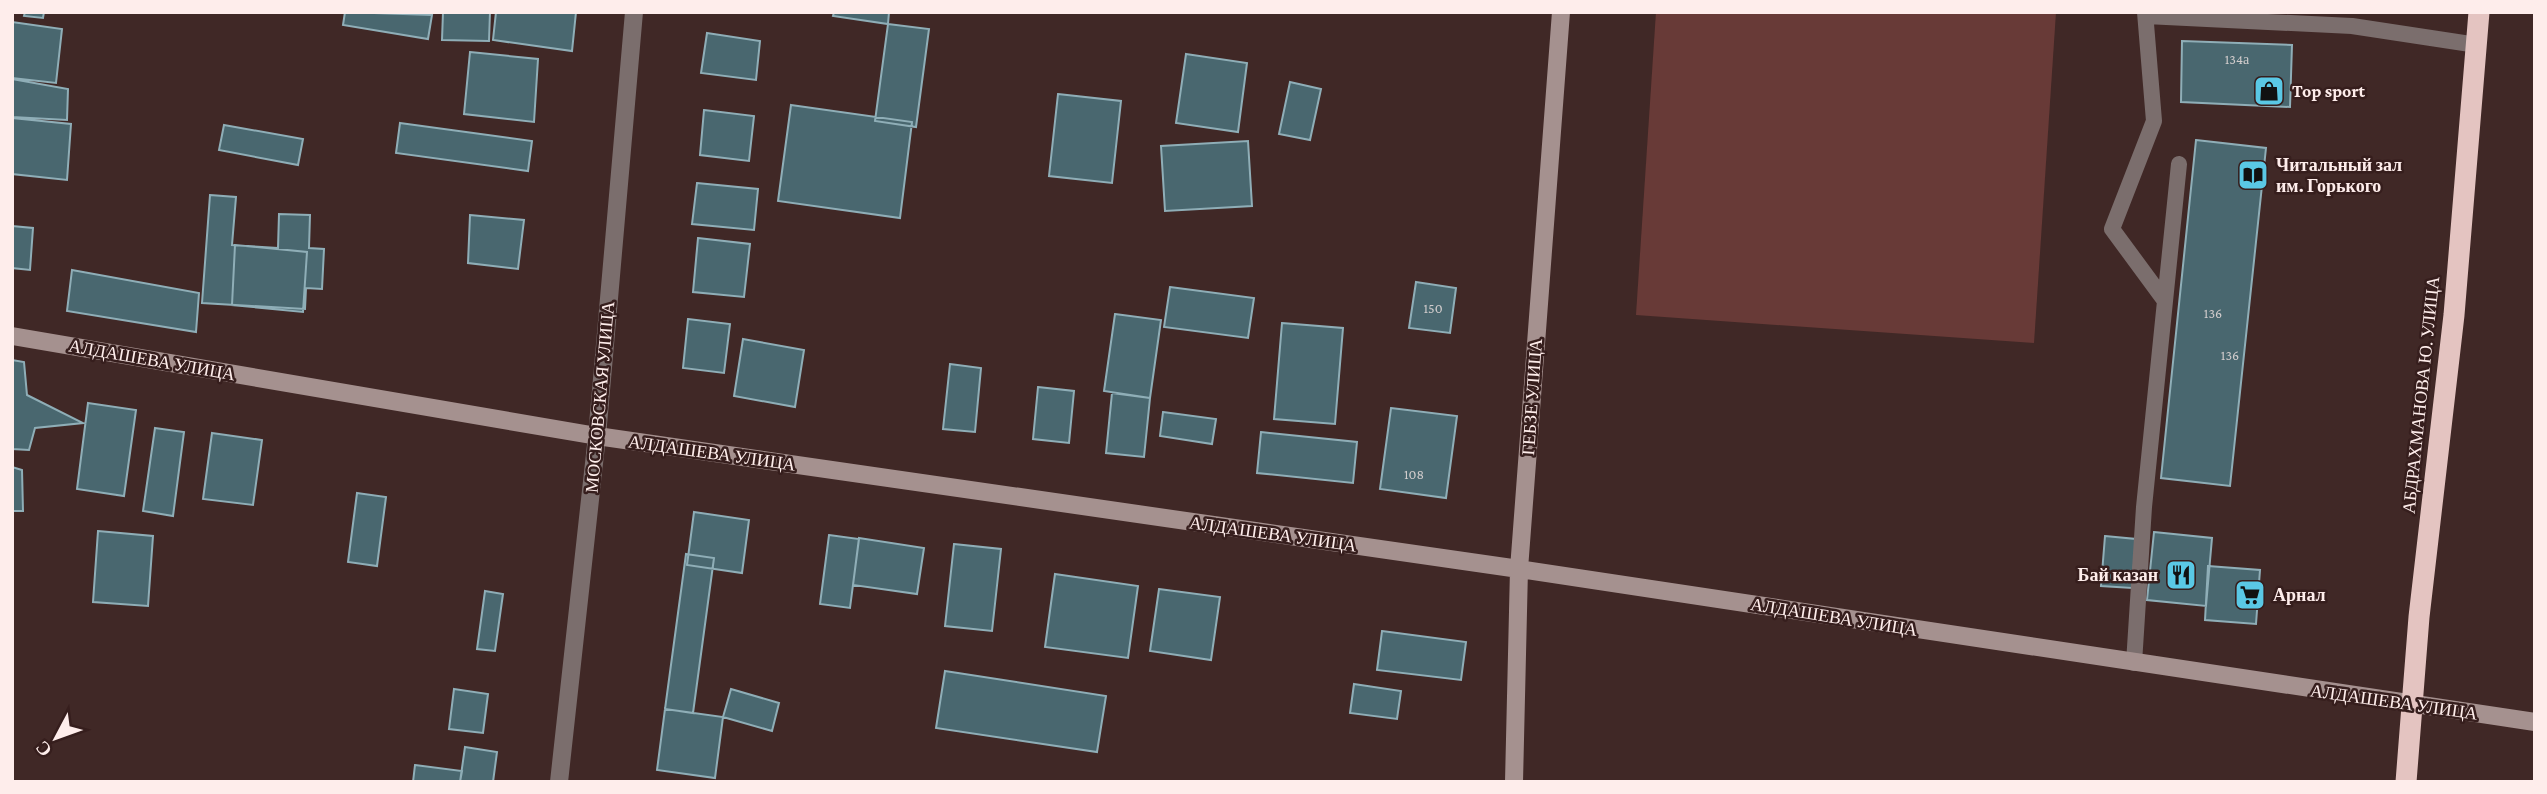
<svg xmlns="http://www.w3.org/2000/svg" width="2547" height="794" viewBox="0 0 2547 794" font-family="'Crimson Pro',serif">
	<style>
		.green { fill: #683a37 }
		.building { fill: #49676f; stroke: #8faeb7; stroke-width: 2 }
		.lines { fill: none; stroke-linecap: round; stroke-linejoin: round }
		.lane { stroke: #7b6e6d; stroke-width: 16 }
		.street { stroke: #7b6e6d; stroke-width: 18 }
		.secondary { stroke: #a5918f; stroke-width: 18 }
		.highway { stroke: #e4c4c1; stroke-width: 21 }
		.labels { text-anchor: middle; stroke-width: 5; stroke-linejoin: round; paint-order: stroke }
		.number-label { font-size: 14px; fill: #d1cccc }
		.poi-label { font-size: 18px; font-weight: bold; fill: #feedeb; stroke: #361e1d; text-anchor: start }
		.street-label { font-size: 18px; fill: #feedeb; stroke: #361e1d }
	</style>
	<rect width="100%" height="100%" fill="#402826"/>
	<!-- green -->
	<path class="green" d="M1656,12H2056L2034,343L1636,315Z"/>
	<!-- building -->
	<path class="building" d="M25,12H44L43,18L24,16Z
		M345,12L432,15L428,39L343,25Z
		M443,12H490L489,41L442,40Z
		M496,12H576L572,51L493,40Z
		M834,12H889L888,24L833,16Z
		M12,22L62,29L56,83L12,78Z
		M888,24L929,29L916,127L875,121Z
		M707,33L760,41L756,80L701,73Z
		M2182,41L2292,45L2290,107L2181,102Z
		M470,52L538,59L534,122L464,114Z
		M1186,54L1247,63L1238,132L1176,123Z
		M12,79L68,89L67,120L12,117Z
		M1290,82L1321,89L1310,140L1279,134Z
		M1058,94L1121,101L1112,183L1049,176Z
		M791,105L912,122L900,218L778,201Z
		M704,110L754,116L749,161L700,155Z
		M12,118L71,124L67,180L12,174Z
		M400,123L532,141L528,171L396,153Z
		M224,125L303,139L298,165L219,150Z
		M2196,140L2266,148L2230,486L2161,478Z
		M1248,141L1252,206L1165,211L1161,146Z
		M697,183L758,189L754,230L692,224Z
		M210,195L236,197L232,245L278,248L279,214L310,215L309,248L324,249L322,289L306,288L305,309L202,303Z
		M470,215L524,220L518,269L468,263Z
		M12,226L33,228L30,270L12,268Z
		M698,238L750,244L744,297L693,292Z
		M235,245L307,252L303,312L232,305Z
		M72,270L199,293L196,332L67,311Z
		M1416,282L1456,288L1450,333L1409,328Z
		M1170,287L1254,298L1248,338L1164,327Z
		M1115,314L1161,320L1150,398L1104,391Z
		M688,319L730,324L724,373L683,368Z
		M1282,323L1343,328L1335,424L1274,419Z
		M743,339L804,350L795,407L734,396Z
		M12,360L24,362L27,395L83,423L35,428L29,450L12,449Z
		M950,364L981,368L975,432L943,429Z
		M1038,387L1074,391L1069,443L1033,439Z
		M1112,393L1150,398L1144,457L1106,453Z
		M88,403L136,410L124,496L77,489Z
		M1391,408L1457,416L1446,498L1380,489Z
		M1163,412L1216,419L1212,444L1160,436Z
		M155,428L184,432L173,516L143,511Z
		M1261,432L1357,442L1353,483L1257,473Z
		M212,433L262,440L253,505L203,499Z
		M12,467L22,470L23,511H12Z
		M357,493L386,497L377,566L348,562Z
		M694,512L749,520L742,573L687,565Z
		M98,531L153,536L148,606L93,602Z
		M2154,532L2212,538L2206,606L2147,600Z
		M829,535L859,539L850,608L820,604Z
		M2105,536L2136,539L2132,588L2101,586Z
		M859,538L924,548L917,594L853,585Z
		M954,544L1001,549L992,631L945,626Z
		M686,554L714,558L693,713L665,709Z
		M2208,566L2260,570L2256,624L2205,620Z
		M1055,574L1138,586L1128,658L1045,647Z
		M1159,589L1220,597L1211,660L1150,651Z
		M485,591L503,594L495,651L477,649Z
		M1382,631L1466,642L1461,680L1377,670Z
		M945,671L1106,696L1097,752L936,728Z
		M1354,684L1401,691L1397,719L1350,713Z
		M454,689L488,694L483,733L449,729Z
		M731,689L779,703L772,731L723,717Z
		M665,709L723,717L715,778L657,770Z
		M465,747L497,752L493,782H460Z
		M415,765L462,771L460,782H413Z"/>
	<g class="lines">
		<!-- lane -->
		<path class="lane" d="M2145,12L2154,121L2112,229L2165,301
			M2146,16L2352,26L2477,45
			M2134,663L2144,507L2179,164"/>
		<!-- street -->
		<path class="street" d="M559,782L597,436L634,12"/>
		<!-- secondary -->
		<path class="secondary" d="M12,336L597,436L1519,569L2535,722
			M1514,782L1519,569L1561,12"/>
		<!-- highway -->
		<path class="highway" d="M2406,782L2419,617L2454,315L2479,12"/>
	</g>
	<!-- icons -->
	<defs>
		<g id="shop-square" transform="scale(1.575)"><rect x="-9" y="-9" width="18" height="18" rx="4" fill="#5ac8e5" stroke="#361e1d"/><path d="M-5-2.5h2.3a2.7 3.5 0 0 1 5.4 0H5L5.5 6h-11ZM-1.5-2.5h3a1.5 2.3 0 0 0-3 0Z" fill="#111"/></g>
		<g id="library-square" transform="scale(1.575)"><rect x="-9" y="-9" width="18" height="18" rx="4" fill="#5ac8e5" stroke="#361e1d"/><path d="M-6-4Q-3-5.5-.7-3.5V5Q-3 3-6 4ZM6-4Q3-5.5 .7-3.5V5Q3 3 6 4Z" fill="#111"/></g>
		<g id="restaurant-square" transform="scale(1.575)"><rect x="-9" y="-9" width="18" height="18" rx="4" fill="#5ac8e5" stroke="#361e1d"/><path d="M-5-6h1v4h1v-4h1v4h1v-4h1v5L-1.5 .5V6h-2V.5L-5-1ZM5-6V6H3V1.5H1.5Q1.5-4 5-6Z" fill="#111"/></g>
		<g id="supermarket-square" transform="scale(1.575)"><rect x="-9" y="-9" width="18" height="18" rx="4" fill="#5ac8e5" stroke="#361e1d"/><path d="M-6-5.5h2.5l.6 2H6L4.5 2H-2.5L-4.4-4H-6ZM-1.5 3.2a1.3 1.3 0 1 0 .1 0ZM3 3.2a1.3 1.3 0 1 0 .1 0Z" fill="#111"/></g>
	</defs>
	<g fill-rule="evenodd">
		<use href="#shop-square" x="2269" y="91"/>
		<use href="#library-square" x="2253" y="175"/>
		<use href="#restaurant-square" x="2181" y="575"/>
		<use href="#supermarket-square" x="2250" y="595"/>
	</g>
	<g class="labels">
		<!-- number labels -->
		<g class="number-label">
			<text x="2237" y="64">134а</text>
			<text x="1433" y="313">150</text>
			<text x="2213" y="318">136</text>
			<text x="2230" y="360">136</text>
			<text x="1414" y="479">108</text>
		</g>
		<!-- poi labels -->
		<g class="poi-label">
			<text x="2292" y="97">Top sport</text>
			<text x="2276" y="171">Читальный зал<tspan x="2276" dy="21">им. Горького</tspan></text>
			<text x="2158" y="581" text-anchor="end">Бай казан</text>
			<text x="2273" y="601">Арнал</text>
		</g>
		<!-- street labels -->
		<g class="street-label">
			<text transform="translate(152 360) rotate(10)" y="6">АЛДАШЕВА УЛИЦА</text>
			<text transform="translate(2421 395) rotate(-84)" y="6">АБДРАХМАНОВА Ю. УЛИЦА</text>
			<text transform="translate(600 397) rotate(-85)" y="6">МОСКОВСКАЯ УЛИЦА</text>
			<text transform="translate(1532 397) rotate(-86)" y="6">ГЕБЗЕ УЛИЦА</text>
			<text transform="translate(712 453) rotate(8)" y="6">АЛДАШЕВА УЛИЦА</text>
			<text transform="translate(1273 534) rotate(8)" y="6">АЛДАШЕВА УЛИЦА</text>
			<text transform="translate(1834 617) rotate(9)" y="6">АЛДАШЕВА УЛИЦА</text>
			<text transform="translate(2394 702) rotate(8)" y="6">АЛДАШЕВА УЛИЦА</text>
		</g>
	</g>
	<!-- border -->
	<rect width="2547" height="794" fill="none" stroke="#feedeb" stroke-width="28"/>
	<!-- north arrow -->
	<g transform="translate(56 738) rotate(229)" stroke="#361e1d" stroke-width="5" paint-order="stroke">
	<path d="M0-5L12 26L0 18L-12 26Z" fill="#feedeb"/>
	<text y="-10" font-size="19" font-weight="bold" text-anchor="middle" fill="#feedeb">С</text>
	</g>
</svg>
